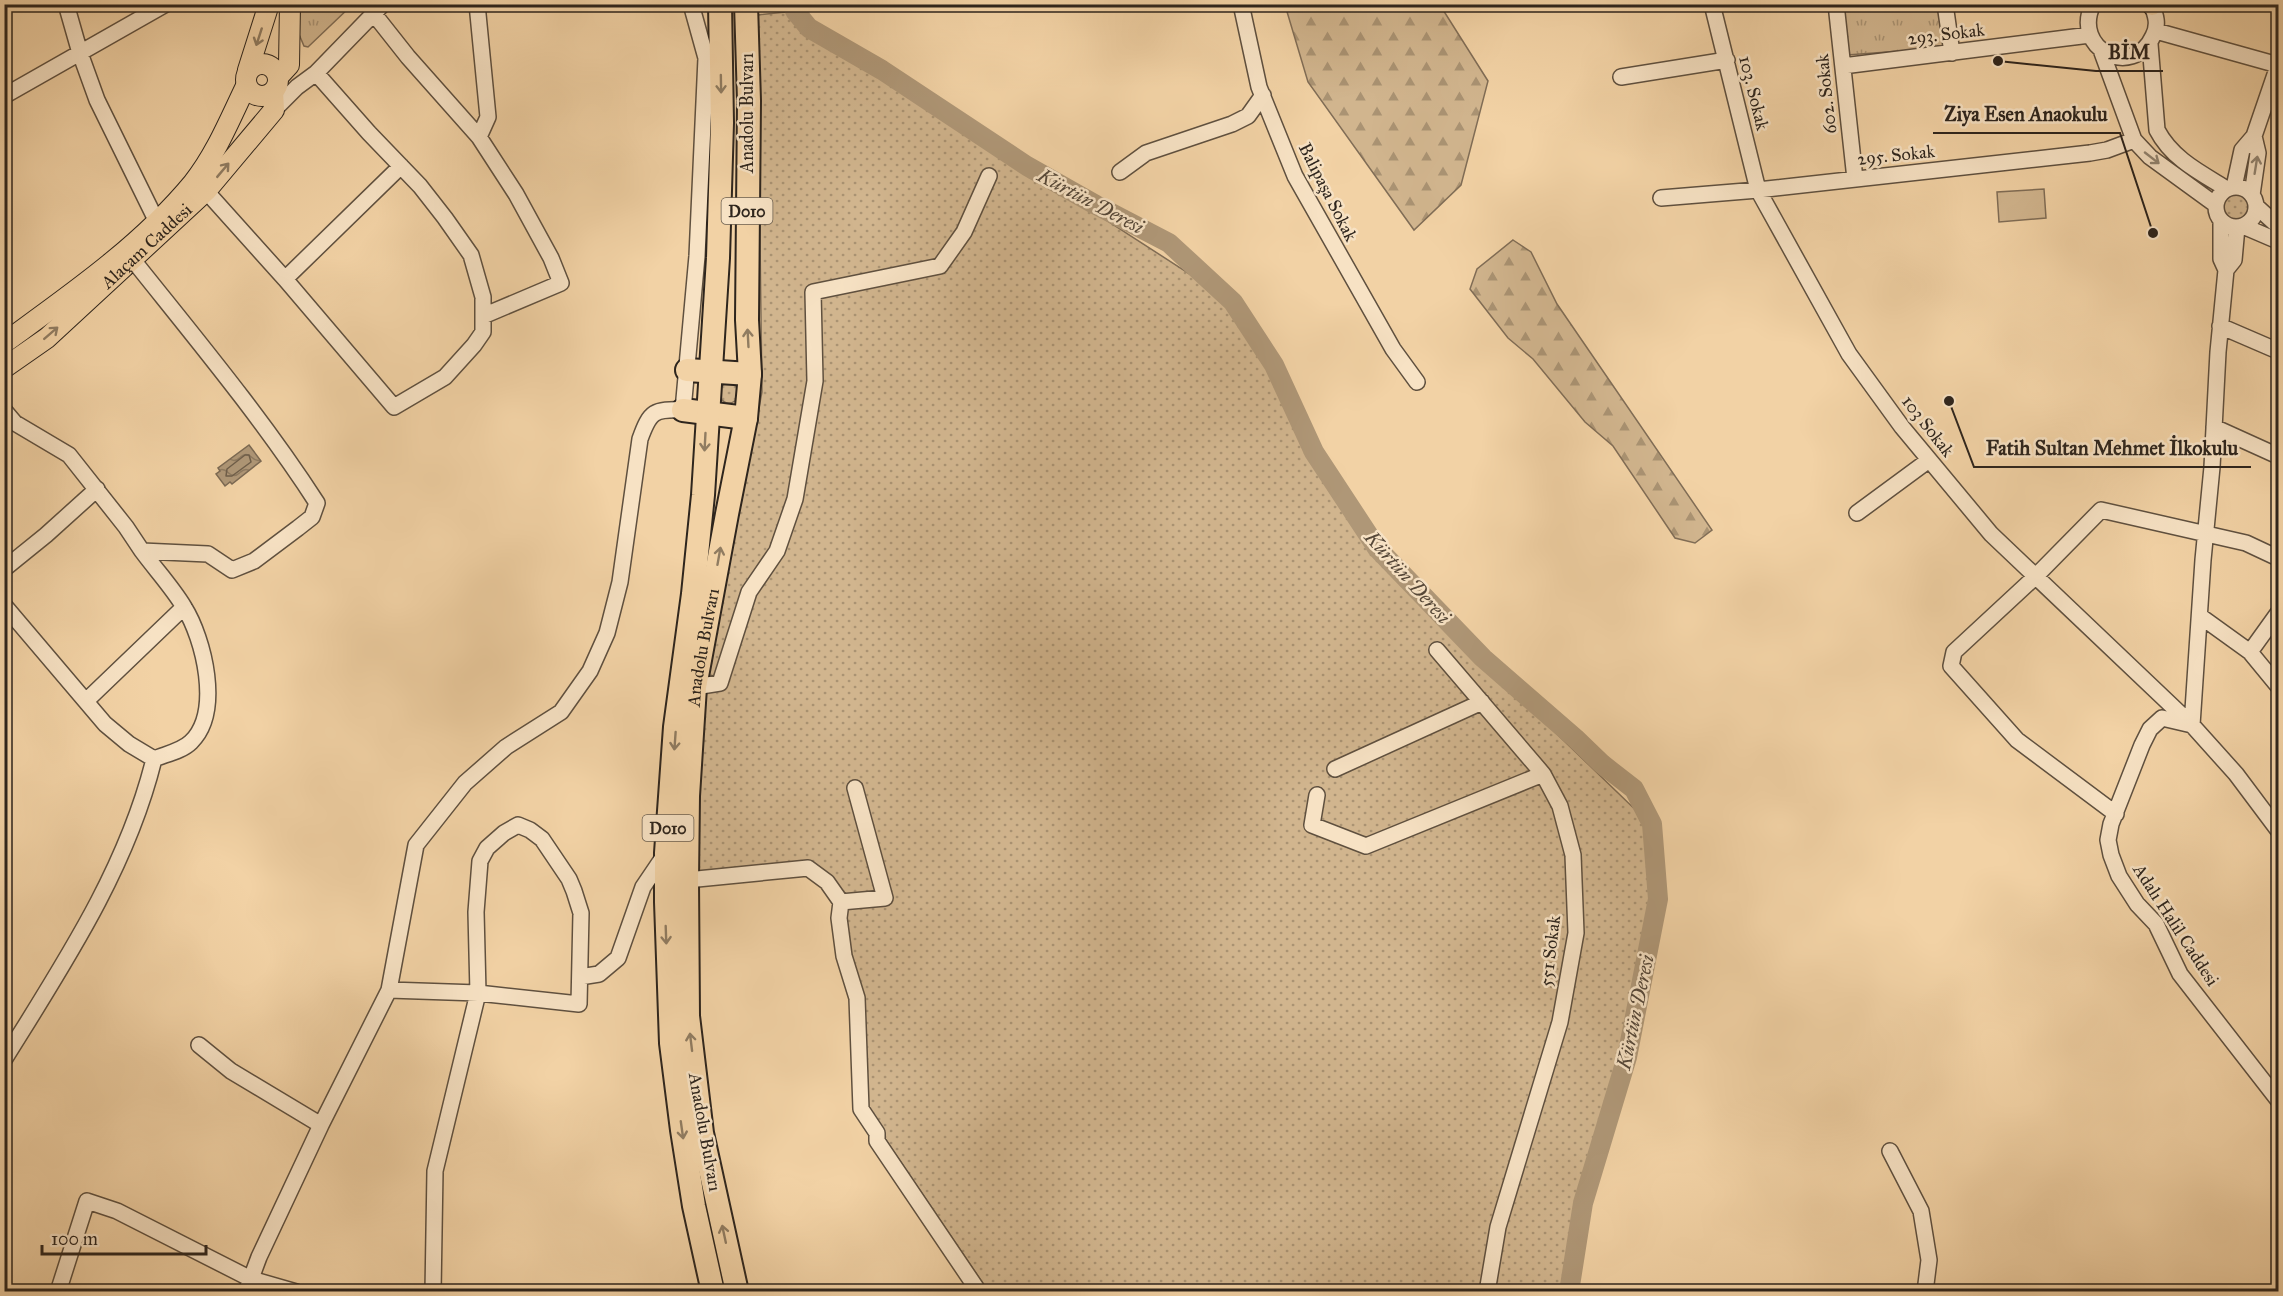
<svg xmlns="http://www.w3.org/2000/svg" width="2283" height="1296" viewBox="0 0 2283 1296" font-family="'IM FELL Great Primer',serif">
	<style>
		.grass { fill: url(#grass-dots); stroke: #806d56; stroke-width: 1.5 }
		.forest { fill: url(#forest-firs); stroke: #806d56; stroke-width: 1.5 }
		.park { fill: url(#park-tufts); stroke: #806d56; stroke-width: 1.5 }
		.pitch { fill: #d1b58e; stroke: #806d56; stroke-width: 1.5 }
		.water { fill: url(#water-waves); stroke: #7b6953; stroke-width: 1.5 }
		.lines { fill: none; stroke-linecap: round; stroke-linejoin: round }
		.shore { stroke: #6e5e4a; stroke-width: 1.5 }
		.river { stroke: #af9777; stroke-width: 20 }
		.minor-casing { stroke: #5f503f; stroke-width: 18 }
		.major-casing { stroke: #2e251d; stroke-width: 22 }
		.highway-casing { stroke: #2e251d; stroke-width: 26 }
		.minor { stroke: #f7e2c4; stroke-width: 15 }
		.major { stroke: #f2d2a5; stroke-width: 20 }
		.highway { stroke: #f2d2a5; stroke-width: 22 }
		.oneway { stroke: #907c61 }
		.oneway2 { stroke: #928470 }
		.labels { text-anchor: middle; stroke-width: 5; stroke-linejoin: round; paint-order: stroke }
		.shield { fill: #f7e2c4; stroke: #6a5e4f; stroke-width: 1.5 }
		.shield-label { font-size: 16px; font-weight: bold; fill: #2e251d }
		.street-label { font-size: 18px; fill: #2e251d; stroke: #f7e2c4 }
		.water-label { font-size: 20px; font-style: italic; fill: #554738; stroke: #f7e2c4 }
		.leader { fill: none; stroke: #2e251d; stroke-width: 2 }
		.callout-dot { fill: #2e251d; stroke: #f7e2c4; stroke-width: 2 }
		.callout-label { font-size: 20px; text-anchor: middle; font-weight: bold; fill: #2e251d; stroke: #f7e2c4; stroke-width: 5; stroke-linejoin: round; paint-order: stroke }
	</style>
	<defs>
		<pattern id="grass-dots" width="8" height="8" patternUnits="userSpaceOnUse" patternTransform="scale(1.5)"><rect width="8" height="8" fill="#d1b58e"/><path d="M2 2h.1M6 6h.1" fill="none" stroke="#aa9373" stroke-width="1.8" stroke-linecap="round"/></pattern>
		<pattern id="forest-firs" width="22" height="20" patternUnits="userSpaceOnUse" patternTransform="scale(1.5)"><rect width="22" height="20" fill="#d1b58e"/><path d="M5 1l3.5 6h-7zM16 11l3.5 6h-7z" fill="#aa9373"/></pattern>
		<pattern id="park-tufts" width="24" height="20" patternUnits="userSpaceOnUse" patternTransform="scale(1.5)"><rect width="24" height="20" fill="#d1b58e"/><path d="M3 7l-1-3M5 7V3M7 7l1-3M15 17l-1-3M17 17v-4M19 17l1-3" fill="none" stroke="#aa9373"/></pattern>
		<pattern id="water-waves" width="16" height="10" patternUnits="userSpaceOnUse" patternTransform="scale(1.5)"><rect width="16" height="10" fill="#af9777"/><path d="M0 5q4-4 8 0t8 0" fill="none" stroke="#8f7b61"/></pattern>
	</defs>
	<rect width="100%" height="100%" fill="#f2d2a5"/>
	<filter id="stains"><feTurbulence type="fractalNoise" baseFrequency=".00333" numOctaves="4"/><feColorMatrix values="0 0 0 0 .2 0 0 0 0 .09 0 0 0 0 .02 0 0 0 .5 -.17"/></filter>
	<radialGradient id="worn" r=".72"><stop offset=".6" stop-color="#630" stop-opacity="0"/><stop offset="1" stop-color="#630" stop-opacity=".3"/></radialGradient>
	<!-- grass -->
	<path class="grass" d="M795,11L809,28L1233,302L1314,452L1377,548L1438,619L1646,820L1658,899L1583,1203L1568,1291H988L865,1109L838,889L809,864L691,873L707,681L762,392L757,15Z
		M2221 208a14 14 0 1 1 28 0a14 14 0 1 1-28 0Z
		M719 393a10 10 0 1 1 20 0a10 10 0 1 1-20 0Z"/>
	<!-- forest -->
	<path class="forest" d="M1285,5H1440L1488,81L1461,185L1414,230L1308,82Z
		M1513,240L1531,252L1557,304L1712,530L1695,543L1675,538L1613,446L1585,422L1533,359L1508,338L1470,289L1477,269Z"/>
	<!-- park -->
	<path class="park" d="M294,5H352L308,47L304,46L298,32Z
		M1843,5H1939L1945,41L1941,48L1847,55Z"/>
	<!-- pitch -->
	<path class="pitch" d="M2044,189L2046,218L1999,222L1997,192Z"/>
	<!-- water -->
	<path class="water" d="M249,445L261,461L232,484L230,482L225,486L216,474L220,471L218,468Z"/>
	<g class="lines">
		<!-- shore -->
		<path class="shore" d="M245,455H249L251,462L232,476H226L227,469Z"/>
		<!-- river -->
		<path class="river" d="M795,4V11L809,28L882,70L1027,166L1096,205L1169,243L1233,302L1274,365L1314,452L1377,548L1483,658L1575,738L1602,764L1634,789L1652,824L1658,899L1627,1057L1583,1203L1569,1292"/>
		<!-- minor casing -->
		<g class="minor-casing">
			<path id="minor" d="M66,4L80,53L97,100L157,222
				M477,4L488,117L479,137
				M1241,4L1259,87L1295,176L1393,349L1417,382
				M1712,4L1758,190L1849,354L1902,427L1991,534L2192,725L2236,774L2278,830
				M1836,4L1855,179
				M1945,4L1952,53
				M2093,4C2071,49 2133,80 2153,36C2159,25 2156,15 2151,4
				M374,14L408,57L479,137L516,194L551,258L561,283L483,316
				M2156,31L2278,65
				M2150,44L2157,130C2172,159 2201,173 2227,189
				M2101,50L2134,140L2150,157L2216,205
				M1843,66L2090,35
				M1621,77L1727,60
				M4,96L166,4
				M274,110L297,87L316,73L383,4
				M1120,172L1146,153L1232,124L1248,116L1263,95
				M2234,187L2242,150L2254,136L2278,66
				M2216 207a20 20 0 1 1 40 0a20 20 0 1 1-40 0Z
				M206,191L285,279L394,407L445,377L474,345L483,332V297L471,255L445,218L420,186L369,133L316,73
				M2252,195L2258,153L2254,136
				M1661,198L1758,190L2090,153L2107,150L2134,140
				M2256,206L2278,226
				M2221,222V259L2226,270
				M2243,226L2278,241
				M2226,270L2234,260L2237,227
				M285,279L401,166
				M2220,326L2278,351
				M4,410L15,423L69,455L126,527L142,551L208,554L232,570L254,561L298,528L312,517L317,503C262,418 196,339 133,260
				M2214,427L2278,456
				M1857,513L1929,460
				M142,551C156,570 172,587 184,607C204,639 222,712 191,742C182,751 166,754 154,759
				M4,569L46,535L97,489
				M4,605L105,724L129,744L154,759C127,869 63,965 4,1060
				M2200,616L2250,652L2278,686
				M1437,650L1543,774L1560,806L1573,855L1576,933L1560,1022L1498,1227L1487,1292
				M2250,652L2278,613
				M695,687L720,683L749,592L777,551L795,499L815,381L813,292L940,266L964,232L989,176
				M86,701L184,607
				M2192,725L2162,718L2150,729L2142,745L2111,824L2108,840L2111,855L2119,876L2137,904L2156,924L2180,974L2278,1100
				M2192,725L2203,560L2212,467L2218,352L2226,270
				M1335,769L1482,702
				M1317,795L1312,825L1366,846L1543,774
				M2116,814L2017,740L1951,666L1954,652L2036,576L2101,510L2246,543L2278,558
				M687,880L808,868L827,882L841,902L839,918L844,956L857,998L861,1109L877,1133V1141L979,1292
				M841,902L885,898L855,788
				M580,977L599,974L618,958L643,887L666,853
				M389,990L478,993L579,1004L581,913L574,891L569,879L542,839L530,830L518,825L504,833L487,848L480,861L476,912L478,993L435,1171L433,1292
				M199,1045L231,1071L321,1125
				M1890,1151L1921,1211L1929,1260L1925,1292
				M58,1292L87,1201L117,1211L251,1279L296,1292
				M246,1292L259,1257L321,1125L389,990L416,845L465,783L506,747L561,712L590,671L607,633L620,582L640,439C650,411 654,409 683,410L697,256L706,58L691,4"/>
		</g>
		<!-- major casing -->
		<g class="major-casing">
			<g id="major">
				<path d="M2152,5V4"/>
				<circle cx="262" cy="80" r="16"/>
				<path d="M248,70L269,4"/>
				<path d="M278,77L289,65L290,4"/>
				<path d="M4,343C70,295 141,246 193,183C216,154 230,119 246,86"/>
				<path id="s1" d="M4,368L47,338L206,191L274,110L273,92"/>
			</g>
		</g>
		<!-- highway casing -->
		<g class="highway-casing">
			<g id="highway">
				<path d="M687,370L750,374"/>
				<path d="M683,410L746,418"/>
				<path d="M713,1292L694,1206L682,1130L671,1043L666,902V853L675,727L693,594L703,495L718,258L722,123L720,4"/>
				<path id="s2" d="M737,1292L702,1133L688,1016L687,880L688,796L695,687L727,514L746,418L750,374L747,320L749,101L746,4"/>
			</g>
		</g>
		<!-- minor -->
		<use href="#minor" class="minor"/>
		<!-- major -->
		<use href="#major" class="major"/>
		<!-- highway -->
		<use href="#highway" class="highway"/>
	</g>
	<!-- one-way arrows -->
	<defs><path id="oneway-shaft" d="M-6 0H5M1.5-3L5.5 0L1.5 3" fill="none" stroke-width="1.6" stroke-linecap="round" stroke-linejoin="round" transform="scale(1.5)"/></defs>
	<g class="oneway">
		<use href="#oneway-shaft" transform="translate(259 37) rotate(108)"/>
		<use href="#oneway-shaft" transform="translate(721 84) rotate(89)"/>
		<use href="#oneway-shaft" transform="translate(223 170) rotate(-50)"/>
		<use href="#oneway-shaft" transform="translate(51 333) rotate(-41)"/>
		<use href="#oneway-shaft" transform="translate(748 338) rotate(-93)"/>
		<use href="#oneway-shaft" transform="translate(705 442) rotate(93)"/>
		<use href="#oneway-shaft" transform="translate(719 556) rotate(-80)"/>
		<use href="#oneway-shaft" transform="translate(675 741) rotate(94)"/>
		<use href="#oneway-shaft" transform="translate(666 935) rotate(88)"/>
		<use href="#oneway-shaft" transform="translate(691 1042) rotate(-97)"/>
		<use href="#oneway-shaft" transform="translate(682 1130) rotate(82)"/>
		<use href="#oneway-shaft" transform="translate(724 1234) rotate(-102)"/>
	</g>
	<g class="oneway2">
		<use href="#oneway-shaft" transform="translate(2152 158) rotate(38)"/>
		<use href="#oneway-shaft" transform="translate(2256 165) rotate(-81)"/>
	</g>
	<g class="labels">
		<!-- shield labels -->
		<g class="shield">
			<rect x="721.5" y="198" width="51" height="26" rx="4.5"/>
			<rect x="642.5" y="815" width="51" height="26" rx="4.5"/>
		</g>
		<g class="shield-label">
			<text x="747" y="217">D010</text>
			<text x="668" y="834">D010</text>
		</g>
		<!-- street labels -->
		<g class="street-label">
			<text transform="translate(1946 34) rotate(-7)" y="6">293. Sokak</text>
			<text transform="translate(1754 93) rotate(76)" y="6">103. Sokak</text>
			<text transform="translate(1826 94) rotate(-96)" y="6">602. Sokak</text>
			<text transform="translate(747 113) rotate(-90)" y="6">Anadolu Bulvarı</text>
			<text transform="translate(1896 155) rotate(-6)" y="6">295. Sokak</text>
			<text transform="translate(1328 192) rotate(63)" y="6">Balipaşa Sokak</text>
			<text dy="6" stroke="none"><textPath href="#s1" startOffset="188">Alaçam Caddesi</textPath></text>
			<text transform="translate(1928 426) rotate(52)" y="6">103 Sokak</text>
			<text dy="6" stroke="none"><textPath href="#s2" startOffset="650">Anadolu Bulvarı</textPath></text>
			<text transform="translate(2176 925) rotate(57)" y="6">Adalı Halil Caddesi</text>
			<text transform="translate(1550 951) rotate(-83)" y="6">551 Sokak</text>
			<text transform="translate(705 1132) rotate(80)" y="6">Anadolu Bulvarı</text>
		</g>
		<!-- water labels -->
		<g class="water-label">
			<text transform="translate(1091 201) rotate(28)" y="7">Kürtün Deresi</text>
			<text transform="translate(1408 577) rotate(48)" y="7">Kürtün Deresi</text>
			<text transform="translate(1635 1012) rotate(-78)" y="7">Kürtün Deresi</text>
		</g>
	</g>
	<!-- callouts -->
	<path class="leader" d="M1998 61L2096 71H2163M2153 233L2120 133H1933M1949 401L1974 467H2251"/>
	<g class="callout-dot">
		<circle cx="1998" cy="61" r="6"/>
		<circle cx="2153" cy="233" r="6"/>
		<circle cx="1949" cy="401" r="6"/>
	</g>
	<g class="callout-label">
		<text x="2129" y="59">BİM</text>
		<text x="2026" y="121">Ziya Esen Anaokulu</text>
		<text x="2112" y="455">Fatih Sultan Mehmet İlkokulu</text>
	</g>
	<!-- margin -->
	<rect width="2283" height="1296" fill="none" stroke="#f2d2a5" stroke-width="24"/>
	<rect x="6" y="6" width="2271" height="1284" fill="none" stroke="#2e251d" stroke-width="3"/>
	<rect x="12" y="12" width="2259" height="1272" fill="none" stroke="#2e251d" stroke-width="1.5"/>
	<!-- scale -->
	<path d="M42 1245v9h164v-9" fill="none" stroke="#2e251d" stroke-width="3"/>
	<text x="51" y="1245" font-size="18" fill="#2e251d" stroke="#f7e2c4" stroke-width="4.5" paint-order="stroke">100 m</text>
	<rect width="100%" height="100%" filter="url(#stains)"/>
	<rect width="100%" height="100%" fill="url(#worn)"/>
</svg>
